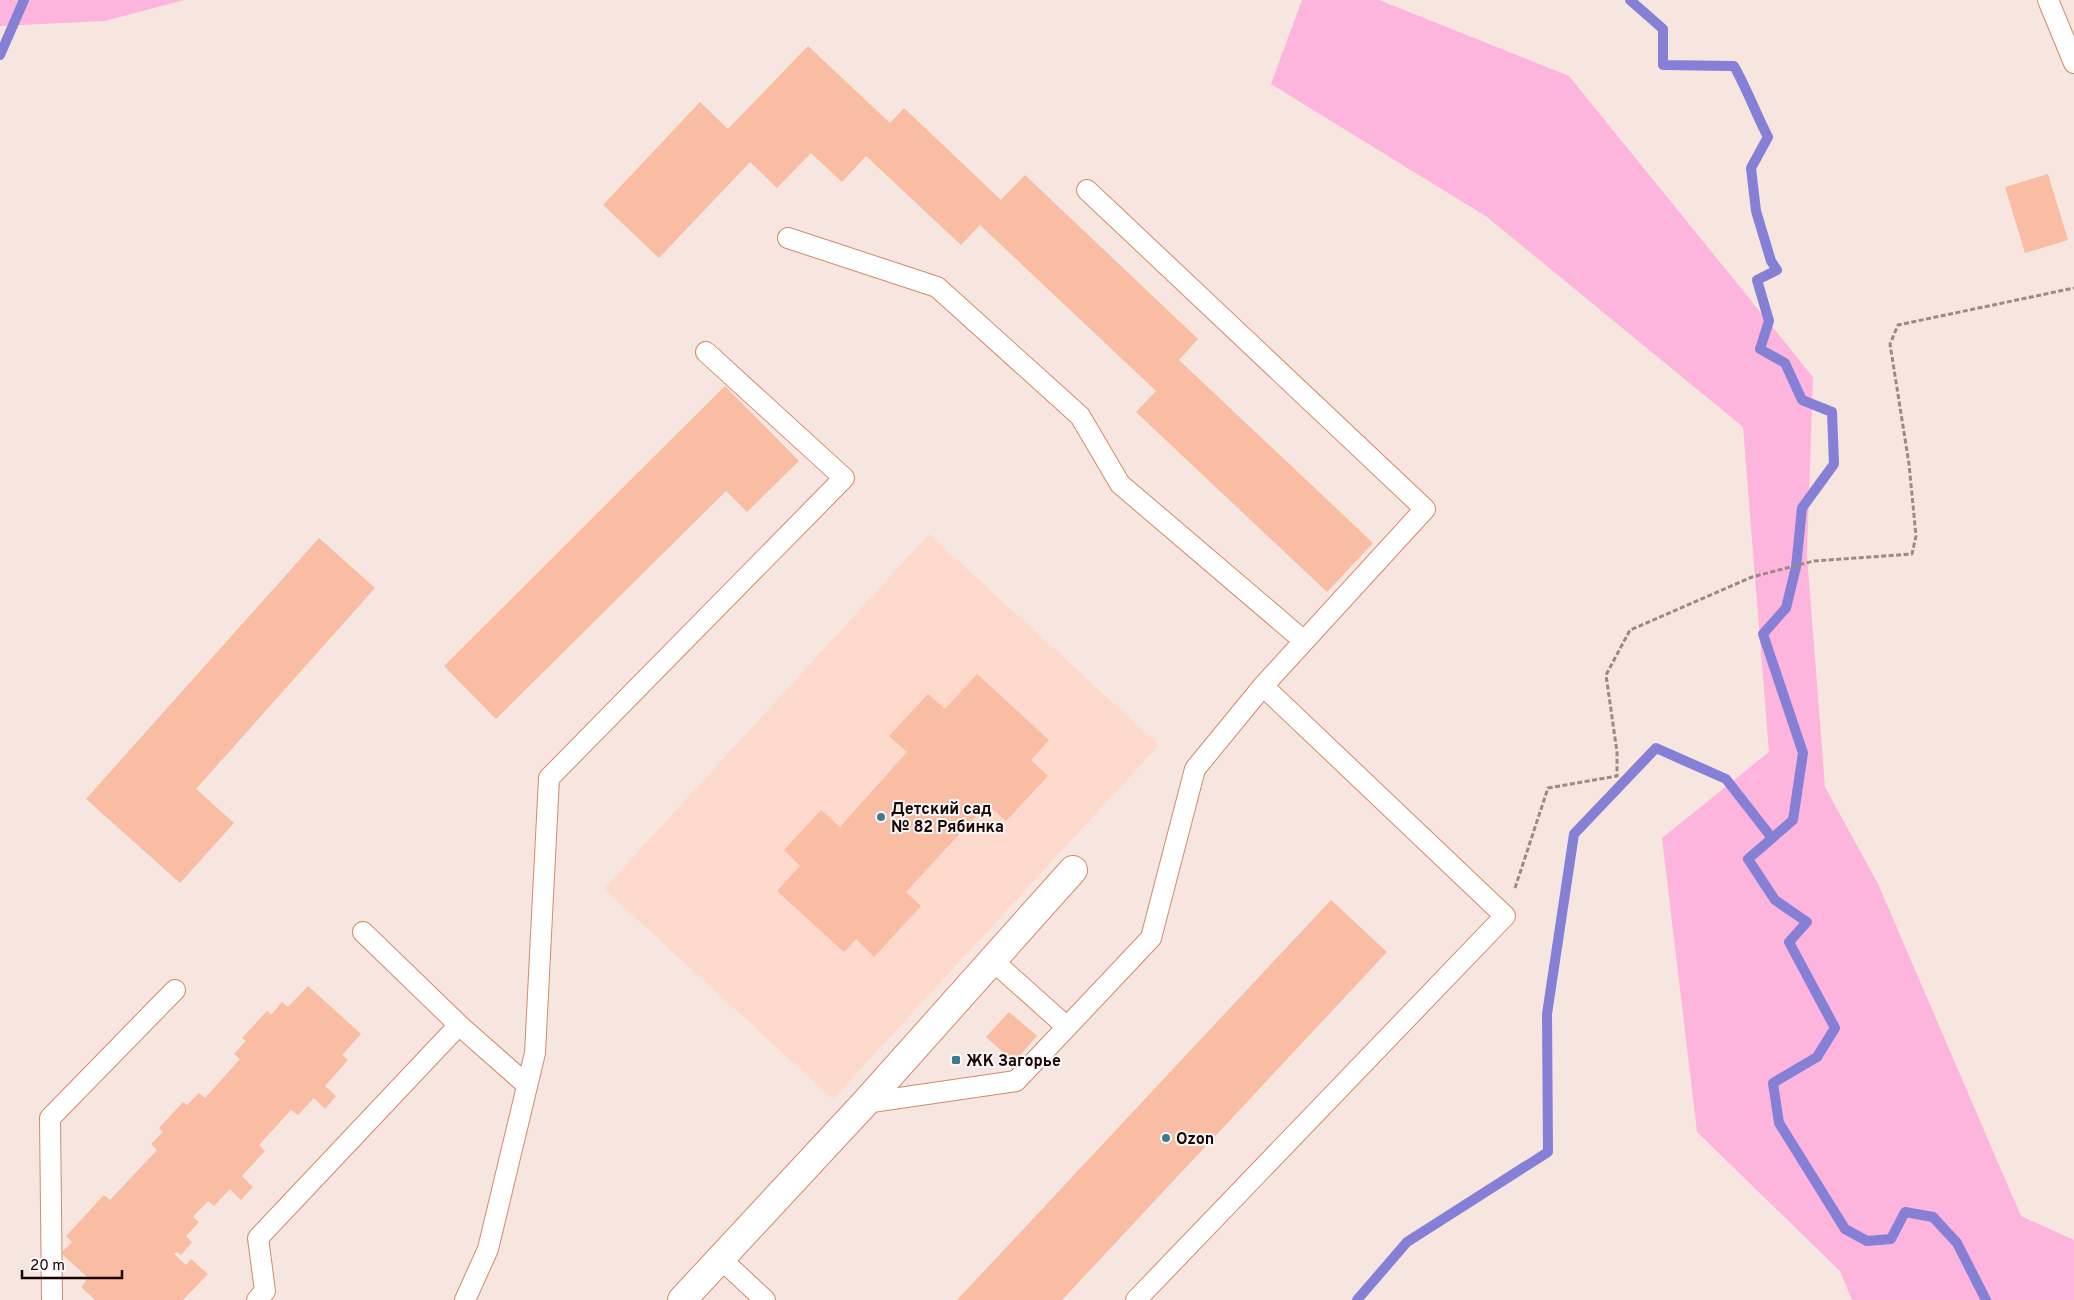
<svg xmlns="http://www.w3.org/2000/svg" width="2074" height="1300" viewBox="0 0 2074 1300" font-family="Overpass,sans-serif">
	<style>
		.built { fill: #fddacb }
		.green { fill: #feb5dd }
		.lines { fill: none; stroke-linecap: round; stroke-linejoin: round }
		.stream { stroke: #857fd6; stroke-width: 10 }
		.building { fill: #f8bda3 }
		.service-casing { stroke: #d38a69; stroke-width: 22 }
		.minor-casing { stroke: #d38a69; stroke-width: 30 }
		.path { stroke: #9c8983; stroke-width: 3; stroke-dasharray: 5 2.5; stroke-linecap: butt }
		.service { stroke: #fff; stroke-width: 20 }
		.minor { stroke: #fff; stroke-width: 28 }
		.poi-dot { fill: #3e7b91; stroke: #f7f7f7; stroke-width: 2 }
		.labels { text-anchor: middle; stroke-width: 4; stroke-linejoin: round; paint-order: stroke }
		.poi-label { font-size: 16px; font-weight: bold; fill: #1b0300; stroke: #f7f7f7; text-anchor: start }
	</style>
	<rect width="100%" height="100%" fill="#f6e6df"/>
	<!-- built -->
	<path class="built" d="M929,534L1159,745L833,1099L604,889Z"/>
	<!-- green -->
	<path class="green" d="M0,0H184L105,21L0,26Z
		M1302,0H1379L1569,76L1813,377L1807,555L1825,787L1878,884L2021,1216L2074,1240V1300H1852L1840,1271L1697,1132L1662,838L1769,752L1743,427L1487,217L1271,84Z"/>
	<g class="lines">
		<!-- stream -->
		<path class="stream" d="M1630,0L1663,29V65L1734,66C1747,89 1756,114 1768,137L1751,168L1756,211L1771,261L1777,270L1757,280L1769,321L1760,349L1785,363L1802,400L1832,412L1834,464L1802,508L1796,567L1786,608L1763,634L1803,753L1793,820L1748,859L1775,900L1807,922L1789,942L1835,1028L1817,1057L1773,1083L1779,1123L1845,1229L1867,1241L1891,1239L1905,1212L1933,1217L1957,1243L1986,1300
			M0,55L24,0
			M1357,1300L1407,1242L1548,1152L1547,1014L1574,834L1656,748L1726,779L1772,838"/>
	</g>
	<!-- building -->
	<path class="building" d="M808,46L890,123L904,108L1001,200L1025,175L1198,339L1179,360L1373,543L1327,592L1136,412L1156,391L980,225L961,245L866,156L842,182L811,153L777,188L750,162L659,258L603,205L700,102L728,129Z
		M2048,174L2068,240L2025,253L2005,187Z
		M725,386L799,461L747,512L726,491L496,719L444,666Z
		M319,538L375,588L196,789L234,823L180,883L86,799Z
		M977,674L1049,740L1031,760L1048,776L1006,821L987,804L906,892L921,906L874,957L856,939L844,952L777,891L800,866L784,850L821,810L840,827L907,752L889,736L928,694L945,709Z
		M1331,900L1387,952L1062,1300H957Z
		M308,986L361,1034L342,1055L348,1060L325,1086L336,1096L325,1109L314,1098L298,1115L291,1110L259,1145L265,1151L242,1176L253,1187L241,1200L230,1189L214,1206L208,1201L193,1217L199,1222L186,1236L192,1242L181,1255L177,1252L174,1254L186,1265L191,1259L208,1274L183,1300H95L81,1287L88,1278L61,1253L72,1242L66,1236L104,1195L110,1200L157,1150L151,1144L163,1132L159,1128L183,1102L187,1105L199,1093L205,1098L240,1059L234,1054L246,1041L242,1038L267,1011L271,1015L282,1002L288,1007Z
		M1009,1012L1037,1036L1014,1062L986,1037Z"/>
	<g class="lines">
		<!-- service casing -->
		<g class="service-casing">
			<path id="service" d="M2048,0L2074,63
				M788,238L937,287L1080,416L1120,484L1304,641
				M363,932L459,1025L527,1085
				M992,960L1067,1027
				M865,1103L1016,1081L1067,1027L1151,938L1195,769L1263,686L1425,509L1087,190
				M721,1259L765,1300
				M52,1300L50,1118L175,990
				M257,1300L265,1291L258,1238L459,1025
				M465,1300L488,1249L535,1053L549,778L844,478L706,352
				M1136,1300L1505,916L1263,686"/>
		</g>
		<!-- minor casing -->
		<g class="minor-casing">
			<path id="minor" d="M682,1300L865,1103L1073,870"/>
		</g>
		<!-- path -->
		<path class="path" d="M1515,888L1548,788L1617,776V752L1606,675L1630,630L1752,577L1814,561L1912,554L1916,536L1909,464L1890,344L1898,325L2074,288"/>
		<!-- service -->
		<use href="#service" class="service"/>
		<!-- minor -->
		<use href="#minor" class="minor"/>
	</g>
	<!-- markers -->
	<g class="poi-dot">
		<circle cx="881" cy="817" r="5"/>
		<rect x="951" y="1055" width="10" height="10" rx="2.5"/>
		<circle cx="1166" cy="1138" r="5"/>
	</g>
	<g class="labels">
		<!-- poi labels -->
		<g class="poi-label">
			<text x="891" y="814">Детский сад<tspan x="891" dy="18">№ 82 Рябинка</tspan></text>
			<text x="966" y="1066">ЖК Загорье</text>
			<text x="1176" y="1144">Ozon</text>
		</g>
	</g>
	<!-- scale -->
	<path d="M22 1270v8h100v-8" fill="none" stroke="#1b0300" stroke-width="2.5"/>
	<text x="30" y="1270" font-size="15" fill="#1b0300" stroke="#f7f7f7" stroke-width="4" paint-order="stroke">20 m</text>
</svg>
